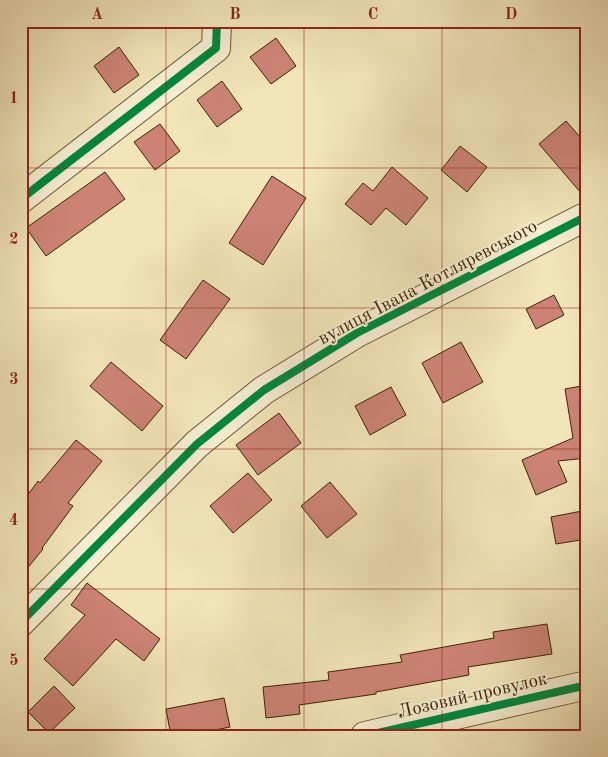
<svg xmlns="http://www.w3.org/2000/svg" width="608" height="757" viewBox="0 0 608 757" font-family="'Old Standard TT',serif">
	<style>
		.building { fill: #cc8376; stroke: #3d2302 }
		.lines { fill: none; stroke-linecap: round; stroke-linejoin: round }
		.minor-casing { stroke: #6a5430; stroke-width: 30 }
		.tertiary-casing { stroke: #6a5430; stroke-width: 30 }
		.minor { stroke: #f6eed2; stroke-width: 28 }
		.tertiary { stroke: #f6eed2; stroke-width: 28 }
		.cycleway-casing { stroke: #f6eed2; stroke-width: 11 }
		.cycleway { stroke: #00873e; stroke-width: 8 }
		.grid { fill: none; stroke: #8f2418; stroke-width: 1; stroke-opacity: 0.55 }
		.labels { text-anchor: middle; stroke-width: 4; stroke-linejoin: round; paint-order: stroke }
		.street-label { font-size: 19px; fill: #3d2302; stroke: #f6eed2 }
		.neatline { fill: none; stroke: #8f2418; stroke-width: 2 }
		.grid-label { font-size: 16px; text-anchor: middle; font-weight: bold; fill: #8f2418 }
	</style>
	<rect width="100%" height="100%" fill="#f1e5b9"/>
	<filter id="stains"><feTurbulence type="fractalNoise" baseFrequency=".004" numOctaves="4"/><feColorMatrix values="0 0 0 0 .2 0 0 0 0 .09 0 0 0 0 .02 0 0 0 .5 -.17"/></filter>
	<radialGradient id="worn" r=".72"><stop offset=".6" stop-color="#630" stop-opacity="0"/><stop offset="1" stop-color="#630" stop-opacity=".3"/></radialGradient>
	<!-- building -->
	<path class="building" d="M276,38L296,66L271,84L250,57Z
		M119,47L139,75L114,93L94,66Z
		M222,81L242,109L217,127L197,100Z
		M566,121L587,145V200L539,144Z
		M160,124L180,151L155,170L134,142Z
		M460,146L487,167L467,192L441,170Z
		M392,167L428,198L406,225L386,208L371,225L345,204L363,183L373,191Z
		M105,172L125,199L46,256L26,228Z
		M272,176L306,198L263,265L229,243Z
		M203,280L230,299L186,359L160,340Z
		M554,295L564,315L536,329L526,309Z
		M461,342L483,382L443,403L422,363Z
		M111,362L163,406L142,431L90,386Z
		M587,385V458L558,461L567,482L536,495L522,460L573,438L565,389Z
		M391,387L406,415L370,435L355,406Z
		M279,413L301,443L258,475L236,445Z
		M76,440L102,461L68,503L73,506L42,548L43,549L21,576V504L38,481L40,483Z
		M248,473L272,500L233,533L210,506Z
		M330,482L357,514L327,538L301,506Z
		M587,510V539L556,544L551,517Z
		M87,583L160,639L144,661L116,639L73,686L44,659L85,615L71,605Z
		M547,624L552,654L468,667L469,675L376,692V694L299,705L300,714L266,718L263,687L329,680L328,672L402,662L400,655L494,638L493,632Z
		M54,686L75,708L49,733L28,712Z
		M224,698L230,727L186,736H171L166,709Z"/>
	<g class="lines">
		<!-- minor casing -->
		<g class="minor-casing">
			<path id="minor" d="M21,199L216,48L217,21
				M365,736L587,685"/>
		</g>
		<!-- tertiary casing -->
		<g class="tertiary-casing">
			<path id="tertiary" d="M21,622L197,444L264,390L357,333L587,216"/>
		</g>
		<!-- minor -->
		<use href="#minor" class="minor"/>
		<!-- tertiary -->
		<use href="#tertiary" class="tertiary"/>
		<!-- cycleway casing -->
		<g class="cycleway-casing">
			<path id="cycleway" d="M21,199L216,48L217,21
				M21,622L197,444L264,390L357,333L587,216
				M365,736L587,685"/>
		</g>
		<!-- cycleway -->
		<use href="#cycleway" class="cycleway"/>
	</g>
	<!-- grid -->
	<path class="grid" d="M166,21V736M304,21V736M442,21V736M21,168H587M21,308H587M21,449H587M21,589H587"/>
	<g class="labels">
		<!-- street labels -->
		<g class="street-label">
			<text transform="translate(427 281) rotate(-28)" y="7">вулиця Івана Котляревського</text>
			<text transform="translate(472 694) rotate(-13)" y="7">Лозовий провулок</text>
		</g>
	</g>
	<!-- margin -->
	<rect width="608" height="757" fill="none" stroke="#f1e5b9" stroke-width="55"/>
	<rect x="28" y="28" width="552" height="702" class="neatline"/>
	<g class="grid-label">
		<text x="97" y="19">A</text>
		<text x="235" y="19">B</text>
		<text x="373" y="19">C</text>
		<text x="511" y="19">D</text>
		<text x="14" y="103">1</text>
		<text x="14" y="244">2</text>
		<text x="14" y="384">3</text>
		<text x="14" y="525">4</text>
		<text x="14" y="665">5</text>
	</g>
	<rect width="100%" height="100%" filter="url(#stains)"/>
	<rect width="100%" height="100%" fill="url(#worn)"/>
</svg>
